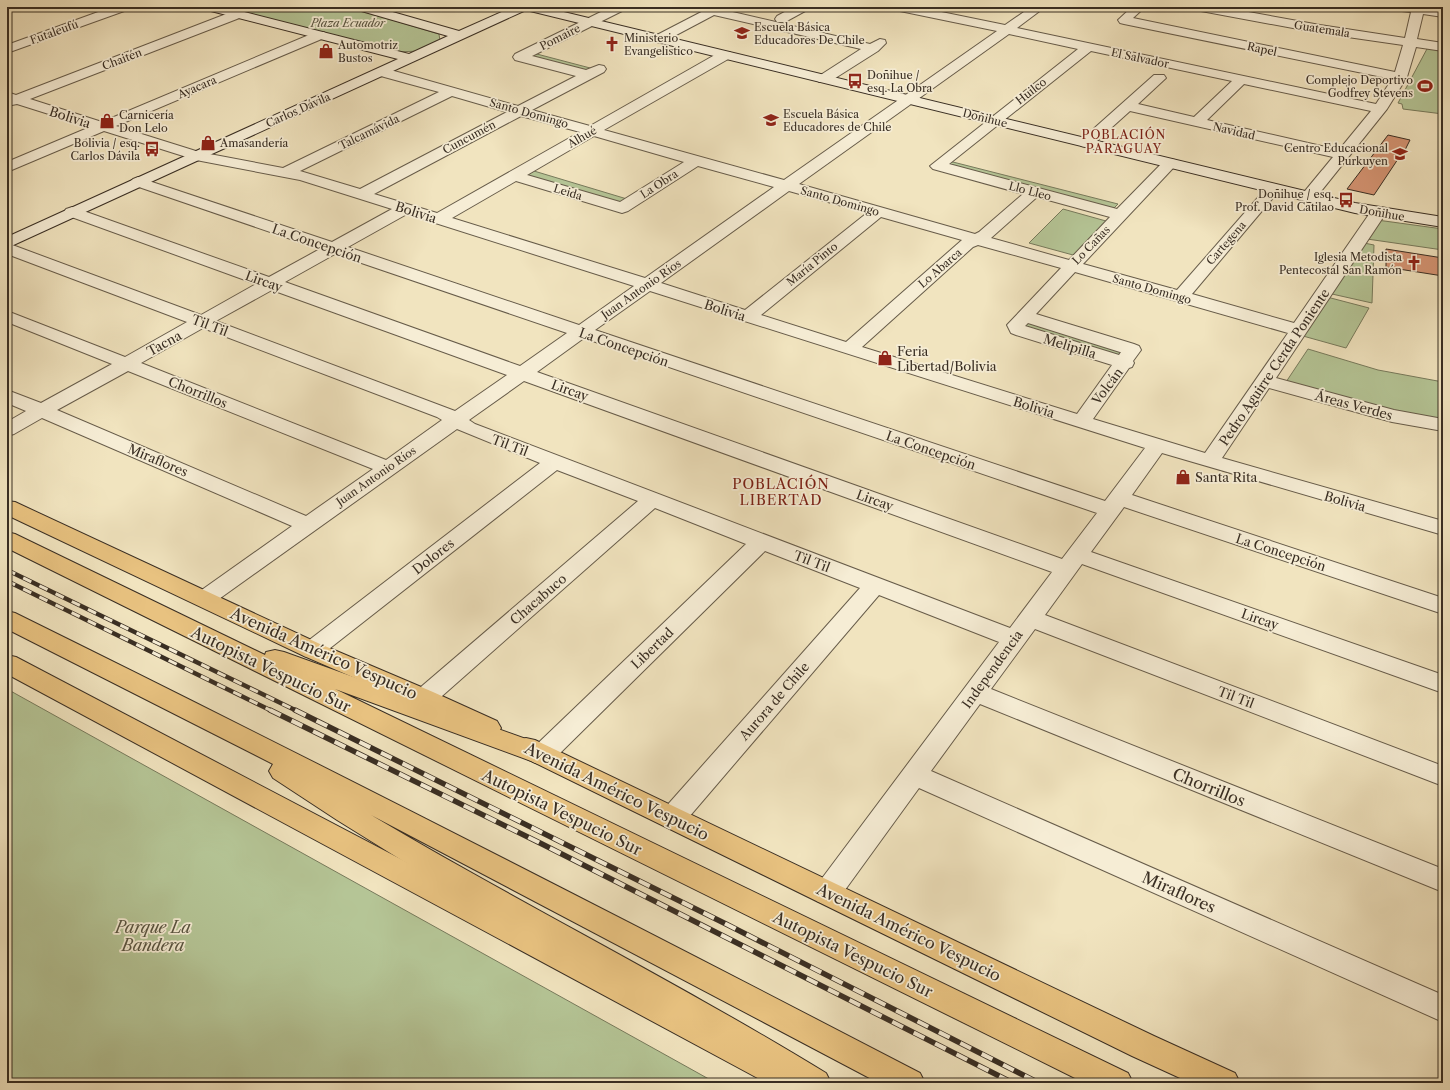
<svg xmlns="http://www.w3.org/2000/svg" width="1450" height="1090" viewBox="0 0 1450 1090" font-family="'Libre Caslon Text',serif">
	<style>
		.green { fill: #b5c596; stroke: #777a5c }
		.building { fill: #d69574; stroke: #392e23 }
		.lines { fill: none; stroke-linecap: round; stroke-linejoin: round }
		.street-casing { stroke: #675c4a; stroke-width: 2 }
		.secondary-casing { stroke: #392e23; stroke-width: 2 }
		.primary-casing { stroke: #392e23; stroke-width: 2 }
		.highway-casing { stroke: #392e23; stroke-width: 2 }
		.street { fill: #f6edd5; fill-rule: evenodd }
		.secondary { fill: #f6edd5; fill-rule: evenodd }
		.primary { fill: #e8c280; fill-rule: evenodd }
		.highway { fill: #e8c280; fill-rule: evenodd }
		.rail-far1-casing { stroke: #392e23; stroke-width: 4.5 }
		.rail-casing { stroke: #392e23; stroke-width: 5.5 }
		.rail-far1 { stroke: #f6edd5; stroke-width: 3; stroke-dasharray: 9; stroke-linecap: butt }
		.rail { stroke: #f6edd5; stroke-width: 4; stroke-dasharray: 12; stroke-linecap: butt }
		.labels { text-anchor: middle; stroke-width: 3.5; stroke-linejoin: round; paint-order: stroke }
		.far-park-label { font-size: 11px; font-style: italic; fill: #585440; stroke: #f6edd5 }
		.far-poi-label { font-size: 11px; fill: #392e23; stroke: #f6edd5; text-anchor: start }
		.far-street-label { font-size: 11px; fill: #392e23; stroke: #f6edd5 }
		.far-neighbourhood-label { font-size: 12px; letter-spacing: 1px; fill: #7a1f14; stroke: #f6edd5 }
		.street-label { font-size: 13px; fill: #392e23; stroke: #f6edd5 }
		.poi-label { font-size: 13px; fill: #392e23; stroke: #f6edd5; text-anchor: start }
		.neighbourhood-label { font-size: 14px; letter-spacing: 1px; fill: #7a1f14; stroke: #f6edd5 }
		.near-street-label { font-size: 16px; fill: #392e23; stroke: #f6edd5 }
		.near-park-label { font-size: 16px; font-style: italic; fill: #585440; stroke: #f6edd5 }
	</style>
	<rect width="100%" height="100%" fill="#f1e4bf"/>
	<filter id="stains"><feTurbulence type="fractalNoise" baseFrequency=".005" numOctaves="4"/><feColorMatrix values="0 0 0 0 .2 0 0 0 0 .09 0 0 0 0 .02 0 0 0 .5 -.17"/></filter>
	<radialGradient id="worn" r=".72"><stop offset=".6" stop-color="#630" stop-opacity="0"/><stop offset="1" stop-color="#630" stop-opacity=".3"/></radialGradient>
	<!-- green -->
	<path class="green" d="M225,7H349L439,34L440,41L420,51L395,52Z
		M1428,47L1443,49V114L1403,109L1402,104L1398,103Z
		M533,53L594,69L587,73L524,57Z
		M949,161L1118,204L1112,210L943,166Z
		M534,171L627,199L619,204L524,177Z
		M1063,209L1106,221L1073,255L1029,243Z
		M1377,220L1443,229V250L1367,239Z
		M1364,243L1374,245L1372,303L1332,294Z
		M1327,297L1369,308L1346,348L1303,336Z
		M1025,321L1124,349L1119,357L1024,328Z
		M1308,349L1378,370L1443,382V426L1284,385Z
		M7,689L716,1083H7Z"/>
	<!-- building -->
	<path class="building" d="M1388,135L1410,140L1402,156H1400L1374,195L1347,189Z
		M1386,249L1443,258V276L1386,267Z"/>
	<g class="lines">
		<!-- street casing -->
		<g class="street-casing">
			<path id="street" d="M112,7H129L127,10L7,53V45Z
				M376,7H393C389,13 379,15 373,14L371,11Z
				M611,7H626L624,10L532,56L586,70L599,65L604,66L606,69L604,72L532,110L590,126L720,52H730L732,55L730,58L604,130L784,180L997,31L900,11L896,10L894,7H917L1005,25L1031,7H1045L1017,28L1376,104L1392,79L1124,24L1120,23L1118,20L1132,7H1145L1133,18L1395,72L1403,45L1320,33L1201,11L1197,10L1195,7H1221L1320,25L1405,38L1411,12L1393,10L1391,7H1425L1443,9V17L1423,14L1417,39L1443,43V51L1416,47L1407,77L1387,109L1314,200L1308,202L1302,200L1300,197L1333,157L1130,111L1091,146L1086,147L1081,146L1079,143L1081,140L1154,75H1164L1166,78L1138,104L1194,117L1232,81L1091,51L949,164L1117,209L1165,160L1170,159L1175,160L1177,163L1175,166L1083,264L1177,290L1268,186L1273,184L1278,186L1281,189L1278,192L1192,294L1294,323L1372,210L1378,208L1384,210L1386,213L1276,378L1394,410L1443,419V431L1392,422L1269,388L1222,458L1443,521V535L1162,453L1132,495L1443,598V614L1124,507L1091,552L1443,675V693L1082,564L1045,615L1443,766V786L1035,629L991,689L1443,869V892L980,704L931,771L1443,995V1022L919,788L837,901L827,905L817,901L813,893L817,885L999,642L879,595L683,824L673,827L663,824L660,817L663,810L860,588L765,551L551,762L542,765L533,762L529,755L533,748L746,544L655,508L433,704L424,707L415,704L412,698L415,692L638,501L557,470L320,656L312,658L304,656L300,650L304,644L540,463L457,429L212,604L204,607L196,604L193,599L196,594L292,526L42,418L14,434L7,436V422L26,411L7,403V390L41,403L112,364L7,322V311L125,357L187,322L7,254V243L201,315L256,284L66,215L64,212L66,209L72,207L78,209L269,277L320,249L133,185L130,182L133,179L138,177L143,179L332,242L392,209L300,180L196,160L104,131L7,172V162L90,127L17,104L12,105L7,104V92L16,95L234,11H242L244,14L242,17L30,99L102,122L316,32H324L326,35L324,38L116,126L199,152L283,168L439,92L377,75L375,72L377,69H387L518,106L576,76L515,60L513,57L515,54ZM1009,34L1078,49L930,166L933,169L1023,194L979,232L975,234L799,184ZM1244,84L1371,111L1339,150L1207,120ZM452,96L507,112L360,189L300,171ZM521,116L580,132L437,213L374,194ZM594,136L684,162L620,202L527,175ZM698,166L774,187L645,278L452,218L516,181L622,213L628,211ZM789,191L867,213L745,310L661,283ZM1037,197L1110,217L1069,260L991,238ZM407,214L634,286L579,325L348,247ZM881,217L962,240L846,342L761,315ZM978,245L1061,268L1007,325L1011,333L1016,335L1112,365L1077,414L862,347L973,247ZM335,254L567,333L520,366L285,282ZM1075,272L1288,333L1205,453L1093,419L1129,368L1132,367L1134,363L1133,361L1141,350L1139,346L1134,344L1036,314ZM272,290L507,375L455,411L216,321ZM650,291L1145,448L1105,501L595,330ZM1028,323L1120,352H1121L1119,355L1025,326ZM203,328L437,417L442,420L386,460L141,363ZM584,338L1097,513L1062,559L537,372ZM128,371L373,469L306,516L57,410ZM524,381L1052,572L1010,628L475,424L469,420Z
				M711,7H726L724,10L870,44L880,39L885,40L886,43L878,51L829,82H819L817,79L819,76L861,49L714,15L663,42H655L653,39L655,36Z
				M794,7H809L807,10L785,22H777L775,19L777,16Z"/>
		</g>
		<!-- secondary casing -->
		<g class="secondary-casing">
			<path id="secondary" d="M205,7H225L409,54L448,36L358,10L356,7H375L459,31L513,7H543L1355,203L1443,217V227L1355,213L526,10L7,248V237L398,59L207,10Z"/>
		</g>
		<!-- primary casing -->
		<g class="primary-casing">
			<path id="primary" d="M7,501L15,502L320,644L433,692L497,721L501,728L497,735L488,737L479,735L415,704L304,656L7,515Z
				M7,655L16,657L808,1073L813,1083H767L7,674Z
				M526,738L535,740L1154,1036L1235,1073L1240,1083H1191L1132,1056L517,754L513,747L517,740Z"/>
		</g>
		<!-- highway casing -->
		<g class="highway-casing">
			<path id="highway" d="M7,532L15,534L265,655L266,652L275,650L284,652L551,748L555,755L551,762L542,765L335,689L1128,1073L1133,1083H1085L7,548Z
				M7,611L15,613C319,763 620,917 920,1073L925,1083H879L371,815C521,904 677,982 826,1073L831,1083H787L672,1013L403,861L337,820L273,778L269,771L273,764L7,629Z"/>
		</g>
		<!-- street -->
		<use href="#street" class="street"/>
		<!-- secondary -->
		<use href="#secondary" class="secondary"/>
		<!-- primary -->
		<use href="#primary" class="primary"/>
		<!-- highway -->
		<use href="#highway" class="highway"/>
		<!-- rail-far1 casing -->
		<g class="rail-far1-casing">
			<path id="rail-far1" d="M7,570L297,711
				M7,581L272,711"/>
		</g>
		<!-- rail casing -->
		<g class="rail-casing">
			<path id="rail" d="M270,710L542,844L1013,1083
				M295,710L726,924L1039,1083"/>
		</g>
		<!-- rail-far1 -->
		<use href="#rail-far1" class="rail-far1"/>
		<!-- rail -->
		<use href="#rail" class="rail"/>
	</g>
	<!-- icons -->
	<defs>
		<g id="school-bare" transform="scale(1.2)"><path d="M0-5L7-2L0 1L-7-2ZM-4 1L0 2.5L4 1V4Q0 6-4 4Z" fill="#8f2418" stroke="#f6edd5" stroke-width="2.5" paint-order="stroke"/></g>
		<g id="church-bare" transform="scale(1.2)"><path d="M-1.2-6h2.4v3.5h3.3v2.4h-3.3V6h-2.4V-.1h-3.3v-2.4h3.3Z" fill="#8f2418" stroke="#f6edd5" stroke-width="2.5" paint-order="stroke"/></g>
		<g id="shop-bare" transform="scale(1.2)"><path d="M-5-2.5h2.3a2.7 3.5 0 0 1 5.4 0H5L5.5 6h-11ZM-1.5-2.5h3a1.5 2.3 0 0 0-3 0Z" fill="#8f2418" stroke="#f6edd5" stroke-width="2.5" paint-order="stroke"/></g>
		<g id="bus-bare" transform="scale(1.2)"><path d="M-5-6H5V4H4V6H2V4H-2V6H-4V4H-5ZM-3.5-4V0h7V-4ZM-3.5 1.2v1.5H-2V1.2ZM2 1.2v1.5H3.5V1.2Z" fill="#8f2418" stroke="#f6edd5" stroke-width="2.5" paint-order="stroke"/></g>
		<g id="stadium-bare" transform="scale(1.2)"><path d="M0-5a6.5 5 0 1 0 0 10a6.5 5 0 1 0 0-10ZM-3.5-1.8h7v3.6h-7Z" fill="#8f2418" stroke="#f6edd5" stroke-width="2.5" paint-order="stroke"/></g>
	</defs>
	<g fill-rule="evenodd">
		<use href="#school-bare" x="742" y="33"/>
		<use href="#church-bare" x="612" y="44"/>
		<use href="#shop-bare" x="326" y="51"/>
		<use href="#bus-bare" x="855" y="81"/>
		<use href="#stadium-bare" x="1425" y="86"/>
		<use href="#school-bare" x="771" y="120"/>
		<use href="#shop-bare" x="107" y="121"/>
		<use href="#shop-bare" x="208" y="143"/>
		<use href="#bus-bare" x="152" y="149"/>
		<use href="#school-bare" x="1400" y="154"/>
		<use href="#bus-bare" x="1346" y="200"/>
		<use href="#church-bare" x="1414" y="263"/>
		<use href="#shop-bare" x="885" y="358"/>
		<use href="#shop-bare" x="1183" y="477"/>
	</g>
	<g class="labels">
		<!-- far-park labels -->
		<g class="far-park-label">
			<text x="348" y="27">Plaza Ecuador</text>
		</g>
		<!-- far-poi labels -->
		<g class="far-poi-label">
			<text x="754" y="31">Escuela Básica<tspan x="754" dy="13">Educadores De Chile</tspan></text>
			<text x="624" y="42">Ministerio<tspan x="624" dy="13">Evangelistico</tspan></text>
			<text x="338" y="49">Automotriz<tspan x="338" dy="13">Bustos</tspan></text>
			<text x="867" y="79">Doñihue /<tspan x="867" dy="13">esq. La Obra</tspan></text>
			<text x="1413" y="84" text-anchor="end">Complejo Deportivo<tspan x="1413" dy="13">Godfrey Stevens</tspan></text>
			<text x="783" y="118">Escuela Básica<tspan x="783" dy="13">Educadores de Chile</tspan></text>
			<text x="119" y="119">Carnicería<tspan x="119" dy="13">Don Lelo</tspan></text>
			<text x="140" y="147" text-anchor="end">Bolivia / esq.<tspan x="140" dy="13">Carlos Dávila</tspan></text>
			<text x="220" y="147">Amasandería</text>
			<text x="1388" y="152" text-anchor="end">Centro Educacional<tspan x="1388" dy="13">Purkuyen</tspan></text>
			<text x="1334" y="198" text-anchor="end">Doñihue / esq.<tspan x="1334" dy="13">Prof. David Catilao</tspan></text>
			<text x="1402" y="261" text-anchor="end">Iglesia Metodista<tspan x="1402" dy="13">Pentecostal San Ramón</tspan></text>
		</g>
		<!-- far-street labels -->
		<g class="far-street-label">
			<text transform="translate(1322 29) rotate(9)" y="4">Guatemala</text>
			<text transform="translate(54 32) rotate(-20)" y="4">Futaleufú</text>
			<text transform="translate(560 37) rotate(-27)" y="4">Pomaire</text>
			<text transform="translate(1262 49) rotate(12)" y="4">Rapel</text>
			<text transform="translate(1140 58) rotate(12)" y="4">El Salvador</text>
			<text transform="translate(122 59) rotate(-21)" y="4">Chaitén</text>
			<text transform="translate(197 87) rotate(-23)" y="4">Ayacara</text>
			<text transform="translate(1031 91) rotate(-38)" y="4">Huilco</text>
			<text transform="translate(298 110) rotate(-24)" y="4">Carlos Dávila</text>
			<text transform="translate(529 113) rotate(16)" y="4">Santo Domingo</text>
			<text transform="translate(985 118) rotate(14)" y="4">Doñihue</text>
			<text transform="translate(1234 131) rotate(13)" y="4">Navidad</text>
			<text transform="translate(369 132) rotate(-26)" y="4">Talcamávida</text>
			<text transform="translate(469 137) rotate(-28)" y="4">Cuncumén</text>
			<text transform="translate(582 137) rotate(-30)" y="4">Alhué</text>
			<text transform="translate(659 184) rotate(-33)" y="4">La Obra</text>
			<text transform="translate(1030 191) rotate(15)" y="4">Llo Lleo</text>
			<text transform="translate(568 192) rotate(17)" y="4">Leida</text>
			<text transform="translate(840 201) rotate(16)" y="4">Santo Domingo</text>
			<text transform="translate(1382 213) rotate(10)" y="4">Doñihue</text>
			<text transform="translate(1226 243) rotate(-49)" y="4">Cartegena</text>
			<text transform="translate(1091 245) rotate(-46)" y="4">Lo Cañas</text>
			<text transform="translate(812 264) rotate(-39)" y="4">María Pinto</text>
			<text transform="translate(940 268) rotate(-41)" y="4">Lo Abarca</text>
			<text transform="translate(641 289) rotate(-35)" y="4">Juan Antonio Ríos</text>
			<text transform="translate(1152 289) rotate(16)" y="4">Santo Domingo</text>
			<text transform="translate(376 476) rotate(-35)" y="4">Juan Antonio Ríos</text>
		</g>
		<!-- far-neighbourhood labels -->
		<g class="far-neighbourhood-label">
			<text x="1124" y="139">POBLACIÓN<tspan x="1124" dy="14">PARAGUAY</tspan></text>
		</g>
		<!-- street labels -->
		<g class="street-label">
			<text transform="translate(70 117) rotate(18)" y="5">Bolivia</text>
			<text transform="translate(416 212) rotate(18)" y="5">Bolivia</text>
			<text transform="translate(317 243) rotate(19)" y="5">La Concepción</text>
			<text transform="translate(264 281) rotate(20)" y="5">Lircay</text>
			<text transform="translate(725 310) rotate(18)" y="5">Bolivia</text>
			<text transform="translate(210 325) rotate(21)" y="5">Til Til</text>
			<text transform="translate(164 343) rotate(-29)" y="5">Tacna</text>
			<text transform="translate(1070 346) rotate(17)" y="5">Melipilla</text>
			<text transform="translate(624 347) rotate(19)" y="5">La Concepción</text>
			<text transform="translate(1274 367) rotate(-56)" y="5">Pedro Aguirre Cerda Poniente</text>
			<text transform="translate(1107 386) rotate(-53)" y="5">Volcán</text>
			<text transform="translate(570 390) rotate(20)" y="5">Lircay</text>
			<text transform="translate(198 392) rotate(22)" y="5">Chorrillos</text>
			<text transform="translate(1354 405) rotate(15)" y="5">Áreas Verdes</text>
			<text transform="translate(1034 407) rotate(17)" y="5">Bolivia</text>
			<text transform="translate(510 445) rotate(21)" y="5">Til Til</text>
			<text transform="translate(931 450) rotate(19)" y="5">La Concepción</text>
			<text transform="translate(158 460) rotate(23)" y="5">Miraflores</text>
			<text transform="translate(875 500) rotate(20)" y="5">Lircay</text>
			<text transform="translate(1345 501) rotate(16)" y="5">Bolivia</text>
			<text transform="translate(1281 552) rotate(18)" y="5">La Concepción</text>
			<text transform="translate(433 556) rotate(-38)" y="5">Dolores</text>
			<text transform="translate(812 561) rotate(21)" y="5">Til Til</text>
			<text transform="translate(538 599) rotate(-41)" y="5">Chacabuco</text>
			<text transform="translate(1260 619) rotate(19)" y="5">Lircay</text>
			<text transform="translate(652 648) rotate(-44)" y="5">Libertad</text>
			<text transform="translate(992 669) rotate(-54)" y="5">Independencia</text>
			<text transform="translate(1236 697) rotate(21)" y="5">Til Til</text>
			<text transform="translate(774 701) rotate(-49)" y="5">Aurora de Chile</text>
		</g>
		<!-- poi labels -->
		<g class="poi-label">
			<text x="897" y="356">Feria<tspan x="897" dy="15">Libertad/Bolivia</tspan></text>
			<text x="1195" y="482">Santa Rita</text>
		</g>
		<!-- neighbourhood labels -->
		<g class="neighbourhood-label">
			<text x="781" y="489">POBLACIÓN<tspan x="781" dy="16">LIBERTAD</tspan></text>
		</g>
		<!-- near-street labels -->
		<g class="near-street-label">
			<text transform="translate(324 653) rotate(24)" y="6">Avenida Américo Vespucio</text>
			<text transform="translate(271 669) rotate(26)" y="6">Autopista Vespucio Sur</text>
			<text transform="translate(1209 787) rotate(22)" y="6">Chorrillos</text>
			<text transform="translate(617 791) rotate(26)" y="6">Avenida Américo Vespucio</text>
			<text transform="translate(562 812) rotate(26)" y="6">Autopista Vespucio Sur</text>
			<text transform="translate(1179 892) rotate(24)" y="6">Miraflores</text>
			<text transform="translate(909 932) rotate(26)" y="6">Avenida Américo Vespucio</text>
			<text transform="translate(853 954) rotate(26)" y="6">Autopista Vespucio Sur</text>
		</g>
		<!-- near-park labels -->
		<g class="near-park-label">
			<text x="153" y="933">Parque La<tspan x="153" dy="18">Bandera</tspan></text>
		</g>
	</g>
	<!-- margin -->
	<rect width="1450" height="1090" fill="none" stroke="#f1e4bf" stroke-width="24"/>
	<rect x="8" y="8" width="1434" height="1074" fill="none" stroke="#392e23" stroke-width="2"/>
	<rect x="12" y="12" width="1426" height="1066" fill="none" stroke="#392e23"/>
	<rect width="100%" height="100%" filter="url(#stains)"/>
	<rect width="100%" height="100%" fill="url(#worn)"/>
</svg>
